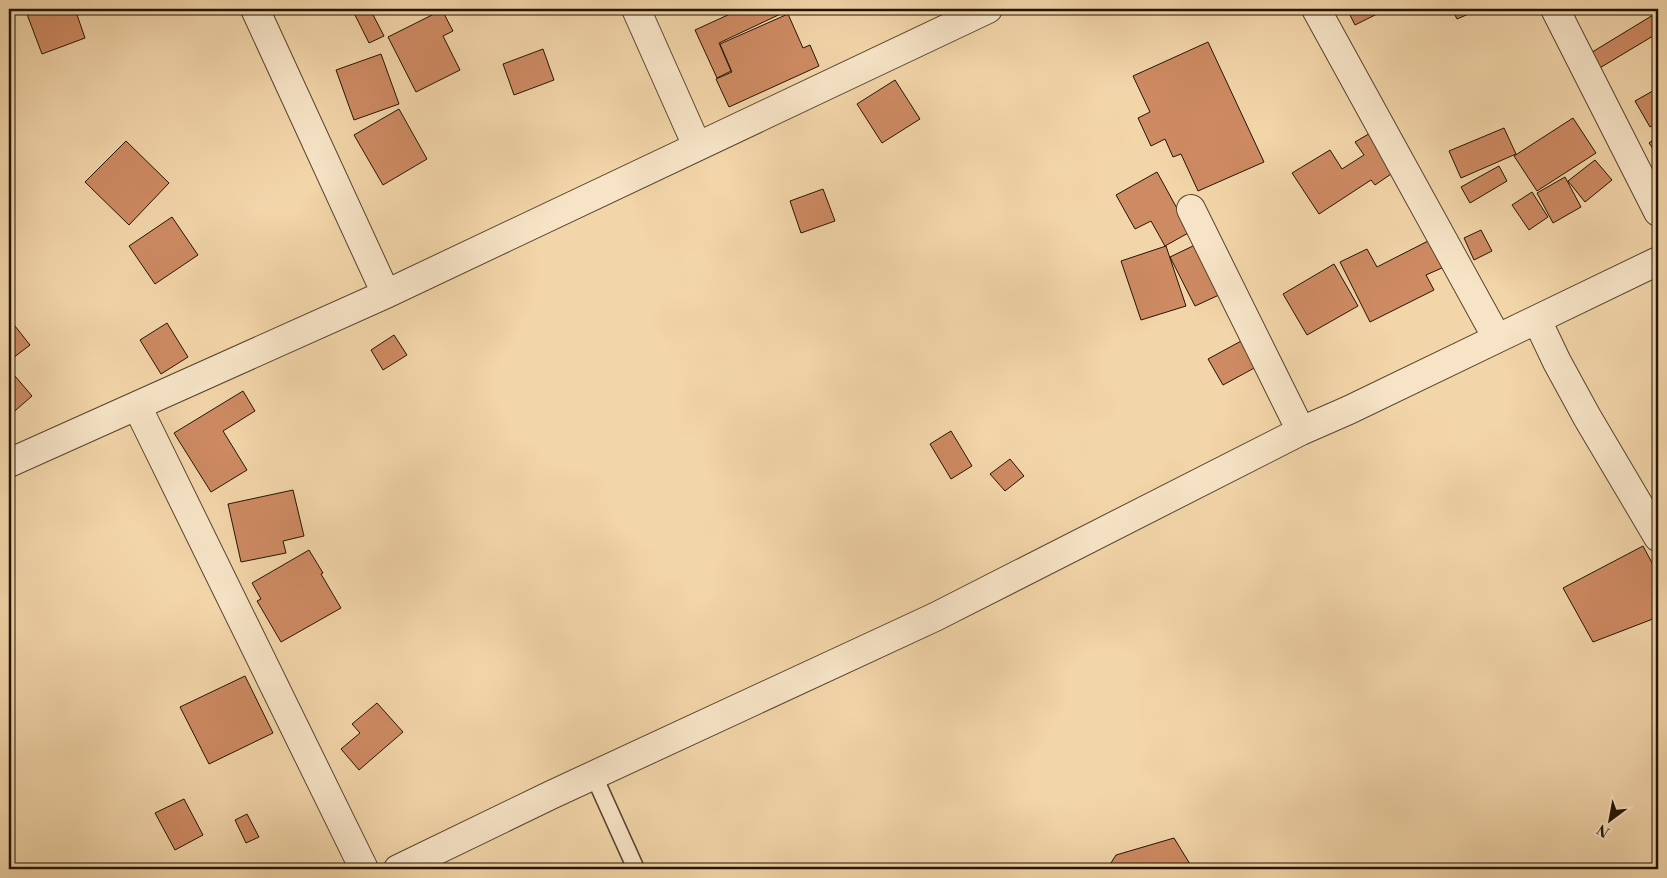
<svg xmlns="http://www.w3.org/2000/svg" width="1667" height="878" viewBox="0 0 1667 878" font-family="'Libre Bodoni',serif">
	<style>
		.building { fill: #ce8a63; stroke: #231404 }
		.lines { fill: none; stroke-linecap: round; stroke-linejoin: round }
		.lane-casing { stroke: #57442d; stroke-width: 19 }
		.street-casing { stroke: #57442d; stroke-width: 30 }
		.lane { stroke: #f7e4c7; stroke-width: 16 }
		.street { stroke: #f7e4c7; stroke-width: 28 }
	</style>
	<rect width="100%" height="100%" fill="#f2d5a9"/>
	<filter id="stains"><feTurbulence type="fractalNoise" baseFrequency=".004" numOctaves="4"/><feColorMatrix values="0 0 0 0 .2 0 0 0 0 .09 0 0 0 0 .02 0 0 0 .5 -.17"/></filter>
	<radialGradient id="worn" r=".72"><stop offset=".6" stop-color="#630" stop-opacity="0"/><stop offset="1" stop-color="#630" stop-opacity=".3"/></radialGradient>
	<!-- building -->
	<path class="building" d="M25,9H75L85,38L42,54Z
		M352,9H370L384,36L369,43Z
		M741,9H788L789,10L719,43L731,71L717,78L695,30Z
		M1347,9H1387L1355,25Z
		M1452,9H1480L1457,19Z
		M442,10L453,31L443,36L460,70L416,92L388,37Z
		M1658,12V33L1598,69L1589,54Z
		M788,14L803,48L810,45L819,66L729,107L716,79L732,72L720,44Z
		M1208,42L1264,162L1198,191L1181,154L1173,157L1165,139L1151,146L1138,118L1150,112L1133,76Z
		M543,49L554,80L514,95L503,64Z
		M381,54L399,104L354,120L336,70Z
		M895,80L920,119L882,143L857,104Z
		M1658,88V122L1650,127L1635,101Z
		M399,109L427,159L383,185L354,135Z
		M1573,118L1596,153L1537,191L1514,156Z
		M1504,128L1516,154L1461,178L1449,151Z
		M1372,132L1397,170L1375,185L1371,180L1319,214L1292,173L1330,150L1342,169L1364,155L1355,142Z
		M1658,136V156L1649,143Z
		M126,141L169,183L129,225L85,182Z
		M1595,160L1612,180L1585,202L1568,181Z
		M1499,166L1507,181L1470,203L1461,187Z
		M1157,172L1190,232L1165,246L1151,221L1135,229L1116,195Z
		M1565,177L1581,207L1553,223L1537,193Z
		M823,189L835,221L801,233L790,201Z
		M1532,192L1548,217L1529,230L1512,205Z
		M172,217L198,255L155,284L129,246Z
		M1481,230L1492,251L1474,260L1464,238Z
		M1430,240L1444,267L1426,275L1434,290L1370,322L1340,262L1367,249L1377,267Z
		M1195,245L1219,295L1195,306L1170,257Z
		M1166,246L1186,306L1141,320L1121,261Z
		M1334,264L1358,306L1307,335L1283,294Z
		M11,321L30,345L9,361V323Z
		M167,323L188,357L161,374L140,340Z
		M394,335L407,355L383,370L371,350Z
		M1243,340L1258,366L1223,385L1208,359Z
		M9,369L32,396L9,416Z
		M243,391L255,411L223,431L247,470L211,492L174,433Z
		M951,431L972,466L951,479L930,444Z
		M1010,459L1024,476L1005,491L990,474Z
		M293,490L304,536L283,541L286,553L241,562L228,504Z
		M1643,546L1658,574V617L1593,642L1563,588Z
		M309,550L323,573L321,574L341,608L281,642L257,601L261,599L252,583Z
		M245,676L273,733L209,764L180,707Z
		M377,703L403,732L359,770L341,749L360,733L352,724Z
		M184,799L203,835L175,850L155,813Z
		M247,814L259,837L246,843L235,820Z
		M1174,838L1193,869H1107L1116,855Z"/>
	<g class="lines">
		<!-- lane casing -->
		<g class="lane-casing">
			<path id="lane" d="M594,776L636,869"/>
		</g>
		<!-- street casing -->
		<g class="street-casing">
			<path id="street" d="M255,9L386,294
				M636,9L697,146
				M1316,9L1497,338
				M1555,9L1658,212
				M1191,209L1301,431
				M1537,320L1557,362L1587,417L1658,537
				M137,406L364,869
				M9,463L386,294L988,9
				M398,869L551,795L935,617L1301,431L1349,410L1658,261"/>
		</g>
		<!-- lane -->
		<use href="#lane" class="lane"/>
		<!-- street -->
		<use href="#street" class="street"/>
	</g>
	<!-- margin -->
	<rect width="1667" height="878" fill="none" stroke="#f2d5a9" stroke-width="30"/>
	<rect x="10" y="10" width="1647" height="858" fill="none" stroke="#231404" stroke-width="2.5"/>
	<rect x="15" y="15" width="1637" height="848" fill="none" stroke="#231404"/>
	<!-- north arrow -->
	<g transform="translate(1610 820) rotate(212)" stroke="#f7e4c7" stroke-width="4" paint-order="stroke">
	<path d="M0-4L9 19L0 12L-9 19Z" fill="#231404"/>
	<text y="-8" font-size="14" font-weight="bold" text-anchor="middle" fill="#231404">N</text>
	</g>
	<rect width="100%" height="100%" filter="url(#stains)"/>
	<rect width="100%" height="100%" fill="url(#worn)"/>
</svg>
